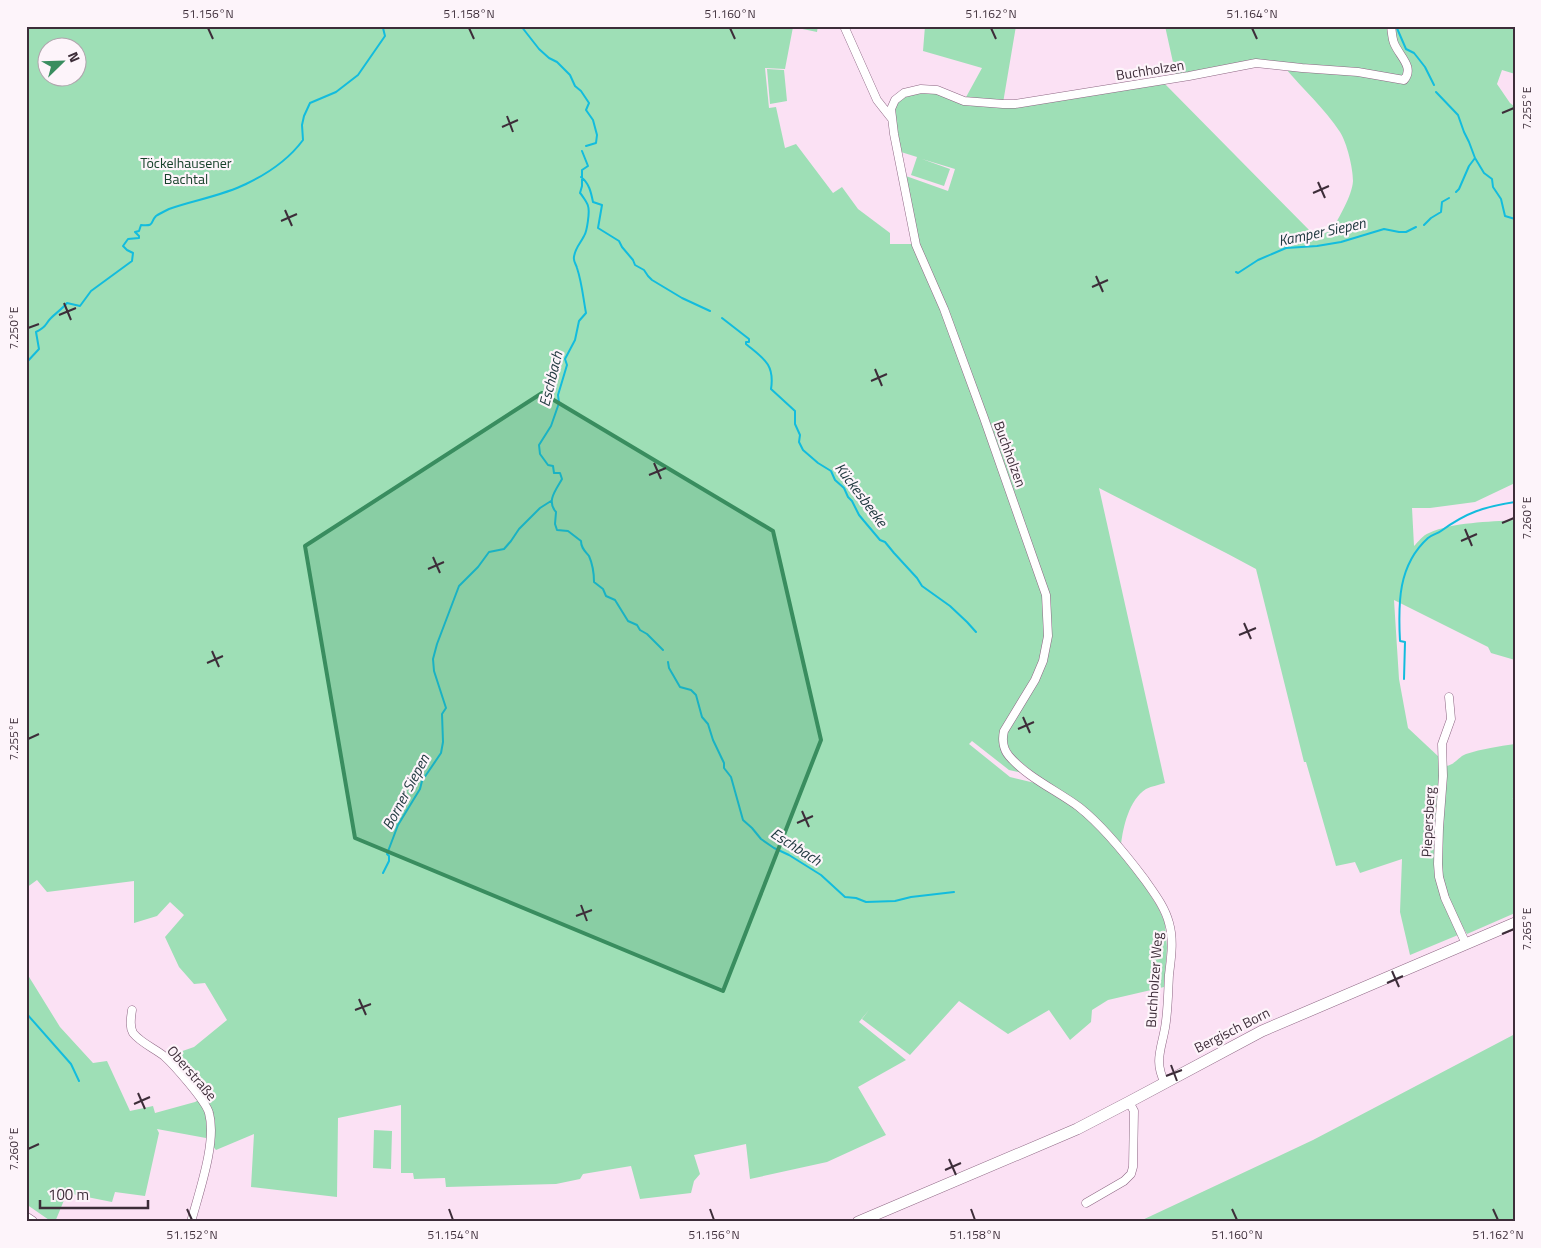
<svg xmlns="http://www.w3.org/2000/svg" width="1541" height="1248" viewBox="0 0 1541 1248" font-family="'Titillium Web',sans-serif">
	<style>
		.green { fill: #9edfb6; fill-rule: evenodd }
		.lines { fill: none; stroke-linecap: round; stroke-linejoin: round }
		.stream { stroke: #13bcdd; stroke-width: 2 }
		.street-casing { stroke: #8d6683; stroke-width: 9 }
		.primary-casing { stroke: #8d6683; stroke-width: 12 }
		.street { stroke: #fff; stroke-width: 8 }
		.primary { stroke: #fff; stroke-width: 11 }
		.marked { fill: #398d5f; fill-opacity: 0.2; stroke: #398d5f; stroke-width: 4; stroke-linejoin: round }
		.ticks { fill: none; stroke: #3d2d39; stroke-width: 2 }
		.labels { text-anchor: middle; stroke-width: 4.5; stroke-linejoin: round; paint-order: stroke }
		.street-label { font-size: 14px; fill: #3d2d39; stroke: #fdf4fa }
		.park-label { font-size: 14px; fill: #17412a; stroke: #fdf4fa }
		.water-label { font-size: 15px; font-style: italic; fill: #223a41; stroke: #fdf4fa }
		.neatline { fill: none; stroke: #3d2d39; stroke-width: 2 }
		.ticks-label { font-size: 12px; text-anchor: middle; fill: #3d2d39 }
	</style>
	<rect width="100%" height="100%" fill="#fbe1f4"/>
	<!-- green -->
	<path class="green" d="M26,26H818L817,32L793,27L785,69L765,68L769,108L776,107L785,148L796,144L833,193L842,187L858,209L890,233V244H912L937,299L1019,521L1043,596L1046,638L1040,662L1033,679L1009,715L999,736L1000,747L1023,773L1009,770L972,741L969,744L1010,777L1035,783L1078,809L1113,843L1140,879L1158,907L1165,923L1167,948L1164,987L1108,1000L1092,1010L1091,1022L1070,1040L1049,1010L1008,1034L959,1001L910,1055L862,1019L869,1010L859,1022L906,1060L858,1087L886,1135L827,1162L750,1179L746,1144L694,1155L700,1174L694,1181L691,1193L640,1199L631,1166L583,1174L580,1179L556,1184L446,1187L445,1178L414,1179L413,1173H401V1105L338,1118L337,1197L251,1187L254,1134L216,1150L206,1138L157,1129L159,1133L145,1196L115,1192L112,1202L67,1193L55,1222H52L26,1204V972L60,1027L93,1063L107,1061L130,1111L153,1106L155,1113L195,1102L206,1096L171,1055L194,1047L227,1020L205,983L194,984L179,967L165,937L184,915L170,902L157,916L134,923V881L47,892L37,880L26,888ZM48,48H78V78H48Z
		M925,26H1016L1003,103L965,99L982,68L923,51Z
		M1165,26H1515V74L1502,70L1497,84L1510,103L1515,107V483L1475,502L1430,508H1412L1414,546C1418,542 1423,535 1429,533C1453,522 1489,522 1515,520V660L1491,653L1488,647L1394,600L1399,679L1408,728L1440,758L1435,864L1458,935L1410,955L1400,912L1402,859L1360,873L1355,862L1336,866L1306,762H1304L1256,569L1228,554L1099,488L1165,783C1159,785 1152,786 1146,789C1129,800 1123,827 1121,845L1015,757C1008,749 1005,741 1008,731L1044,669L1048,654L1049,595L1002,458L918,243L906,176L948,191L955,169L922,159L950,169L944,186L911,175L917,157L901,152L894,112V107L901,97L926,91L983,104L1163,82L1316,237L1332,230C1339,217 1352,196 1353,181C1353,168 1347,143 1340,132C1325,109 1303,89 1285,68L1286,64L1258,60L1176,76Z
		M767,69L784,70L787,101L770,104Z
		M1515,744V798L1512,799H1515V913L1467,934L1452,909L1445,887L1440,863L1446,766C1455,765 1458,757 1466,754C1482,749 1499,746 1515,744Z
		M1515,1034V1222H1138L1313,1140Z
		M374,1130L392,1131L391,1169L373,1168Z"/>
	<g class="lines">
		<!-- stream -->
		<path class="stream" d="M521,26L539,49L549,58L557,62L570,75L575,86L581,91L589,103L586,110L593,120L597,135L596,143L586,146
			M1396,26L1406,49L1414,53L1418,58L1425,67L1434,85
			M1436,92L1458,115L1464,132L1469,142L1475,158L1484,173L1492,179L1493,187L1501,199L1505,216L1515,219
			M582,151L588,166L582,170V186L580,193C582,195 588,204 588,206C590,211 587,232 584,236C580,244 575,248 574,257C573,261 576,264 577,268C582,283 583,297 586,313L579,321L575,340L565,359L567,365L558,395L559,403L551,426L539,445L540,454L548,465L553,466L554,473H560L562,479C556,490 546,501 556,512L555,524L557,530L568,531L581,541C581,548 585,551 589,556C593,565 594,573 594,582L603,589L606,596L615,600L628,621L637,625L640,630L647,634L663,650
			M581,177C589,183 591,192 593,202L602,205L598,228L619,241L622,247L633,260L635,265L644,270L648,276L652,280L682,298L710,311
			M1456,192L1459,189L1469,166L1475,158
			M1424,225L1431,218L1441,212L1442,202L1449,198
			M1236,272L1238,273L1258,260L1286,248L1317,246L1341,242L1384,229L1399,232H1406L1416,227
			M722,318L749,339V342H746V344C763,358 775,364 771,389L795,411V424L800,435L799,442L803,450L818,463L831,471L835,480L844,488L848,497L852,501L859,515L864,521L880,540L885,542L894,553L917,578L922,586L950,606L967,622L976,632
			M26,363L39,349L36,332C48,326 44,325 51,318C56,313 62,309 67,303L80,306L91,291L132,261L133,253L127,250L123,246L128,239L139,238V236L135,232L139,231L141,225C156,226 149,223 156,216C159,214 165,211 169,209C194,200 222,196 246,184C267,174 289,159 303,140L302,125L304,116L310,103L336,92L358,75L385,36L383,28L384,26
			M668,662L669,668L680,687L691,690L696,695L702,717L708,724L713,740L724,763V768L731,777L743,820L752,828L761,839L774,848L789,855L821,875L845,897L856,898L866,902L895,901L911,897L954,892
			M1404,679L1405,642L1400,641C1398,603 1398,565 1428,538C1433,534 1437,534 1441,531C1467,512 1484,507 1515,502
			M383,873L389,861V856L387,854L398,825L420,789L422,781L441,753L443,742L442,714L446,708L434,671L433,659L437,644L459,586L478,567L489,552L504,549L511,541L519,529L540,508L551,501
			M26,1013L71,1064L79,1081"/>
		<!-- street casing -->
		<g class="street-casing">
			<path id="street" d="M844,26L877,100L892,119
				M1449,697L1451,719L1442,744L1443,776L1439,828L1438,864L1439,877L1445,898L1466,944
				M132,1010C131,1018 129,1026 133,1033C141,1043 154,1048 164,1056C173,1064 206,1101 209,1113C217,1142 199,1192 191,1222
				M1165,1083C1154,1062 1161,1050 1165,1028C1168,1011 1168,993 1169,975C1171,958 1174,940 1169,923C1165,907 1154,893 1145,880C1127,856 1103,826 1079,807C1056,790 1028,778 1009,756C1003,749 1002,739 1004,731L1035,680L1043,661L1048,636L1046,595L984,418L944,309L916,245L894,134L891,109L895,100L904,93L921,89L937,90L964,101L1003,104H1015L1189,76L1256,63L1302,68L1358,72L1404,80C1415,67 1399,56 1394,43C1392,38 1392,32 1391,26
				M1086,1203L1124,1181L1131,1174L1133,1167L1134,1111L1129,1102"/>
		</g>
		<!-- primary casing -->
		<g class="primary-casing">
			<path id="primary" d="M26,1218L32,1222
				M858,1222L1077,1129L1129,1102L1262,1031L1515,923"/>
		</g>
		<!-- street -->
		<use href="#street" class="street"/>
		<!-- primary -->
		<use href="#primary" class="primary"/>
	</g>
	<!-- marked area -->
	<path class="marked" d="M542,393L773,531L821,740L723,991L355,838L305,546Z"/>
	<!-- ticks -->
	<path class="ticks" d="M208,28L213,39M469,28L474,39M730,28L735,39M991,28L996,39M1252,28L1257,39M1502,113L1514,108M507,116L513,132M502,127L518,120M1318,182L1325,198M1313,193L1329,186M285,210L292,226M281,221L297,214M1096,276L1103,292M1092,287L1108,280M64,303L71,320M59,315L76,308M28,328L39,324M875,369L882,386M871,381L887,374M654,463L661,479M649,475L666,468M1502,523L1514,518M1465,529L1472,546M1461,541L1477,534M433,557L440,573M428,569L444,562M1244,623L1251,639M1239,635L1256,628M212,651L219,667M207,663L223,656M1023,717L1030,733M1018,729L1034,722M28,739L39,734M802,811L809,827M797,823L813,816M581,905L587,921M576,916L592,910M1502,934L1514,929M1392,971L1399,987M1387,983L1403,976M359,999L366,1015M355,1010L371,1004M1171,1065L1177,1081M1166,1076L1182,1070M138,1093L145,1109M134,1104L150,1097M28,1149L39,1144M949,1159L956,1175M945,1170L961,1163M187,1209L192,1220M449,1209L453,1220M710,1209L714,1220M971,1209L975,1220M1232,1209L1237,1220M1493,1209L1498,1220"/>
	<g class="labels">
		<!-- street labels -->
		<g class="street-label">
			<text transform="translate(1150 70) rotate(-9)" y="5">Buchholzen</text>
			<text transform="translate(1010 454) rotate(70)" y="5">Buchholzen</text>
			<text transform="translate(1428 822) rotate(-87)" y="5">Piepersberg</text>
			<text transform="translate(1154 980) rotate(-86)" y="5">Buchholzer Weg</text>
			<text transform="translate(1232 1030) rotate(-27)" y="5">Bergisch Born</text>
			<text transform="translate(192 1073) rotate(49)" y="5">Oberstraße</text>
		</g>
		<!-- park labels -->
		<g class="park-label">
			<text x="186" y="168">Töckelhausener<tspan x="186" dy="16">Bachtal</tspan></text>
		</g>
		<!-- water labels -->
		<g class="water-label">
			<text transform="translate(1322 232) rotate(-12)" y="5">Kamper Siepen</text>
			<text transform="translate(551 379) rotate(-76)" y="5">Eschbach</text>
			<text transform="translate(861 495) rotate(53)" y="5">Kückesbeeke</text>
			<text transform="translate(406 792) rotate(-62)" y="5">Borner Siepen</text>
			<text transform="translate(796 847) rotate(32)" y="5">Eschbach</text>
		</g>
	</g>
	<!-- border -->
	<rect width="1541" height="1248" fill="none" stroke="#fdf4fa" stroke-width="55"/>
	<!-- north arrow -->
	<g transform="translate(62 62) rotate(67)"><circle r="24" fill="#fdf4fa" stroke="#b0a4ad"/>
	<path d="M0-4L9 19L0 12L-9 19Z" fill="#398d5f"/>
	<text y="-8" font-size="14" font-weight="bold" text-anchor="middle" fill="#3d2d39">N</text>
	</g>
	<!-- scale -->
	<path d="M40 1200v8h108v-8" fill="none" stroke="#3d2d39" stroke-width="2.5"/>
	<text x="48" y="1200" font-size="15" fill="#3d2d39" stroke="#fdf4fa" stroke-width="4" paint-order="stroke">100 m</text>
	<rect x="28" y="28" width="1486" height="1192" class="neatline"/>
	<g class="ticks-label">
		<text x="208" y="18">51.156°N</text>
		<text x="469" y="18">51.158°N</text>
		<text x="730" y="18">51.160°N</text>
		<text x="991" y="18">51.162°N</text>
		<text x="1252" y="18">51.164°N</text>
		<text transform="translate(1527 108) rotate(-90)" y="4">7.255°E</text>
		<text transform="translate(14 328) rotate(-90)" y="4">7.250°E</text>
		<text transform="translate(1527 518) rotate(-90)" y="4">7.260°E</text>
		<text transform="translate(14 739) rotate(-90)" y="4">7.255°E</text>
		<text transform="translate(1527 929) rotate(-90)" y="4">7.265°E</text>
		<text transform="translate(14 1149) rotate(-90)" y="4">7.260°E</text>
		<text x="192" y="1239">51.152°N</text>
		<text x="453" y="1239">51.154°N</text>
		<text x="714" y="1239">51.156°N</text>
		<text x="975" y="1239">51.158°N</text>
		<text x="1237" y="1239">51.160°N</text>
		<text x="1498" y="1239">51.162°N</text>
	</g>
</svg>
